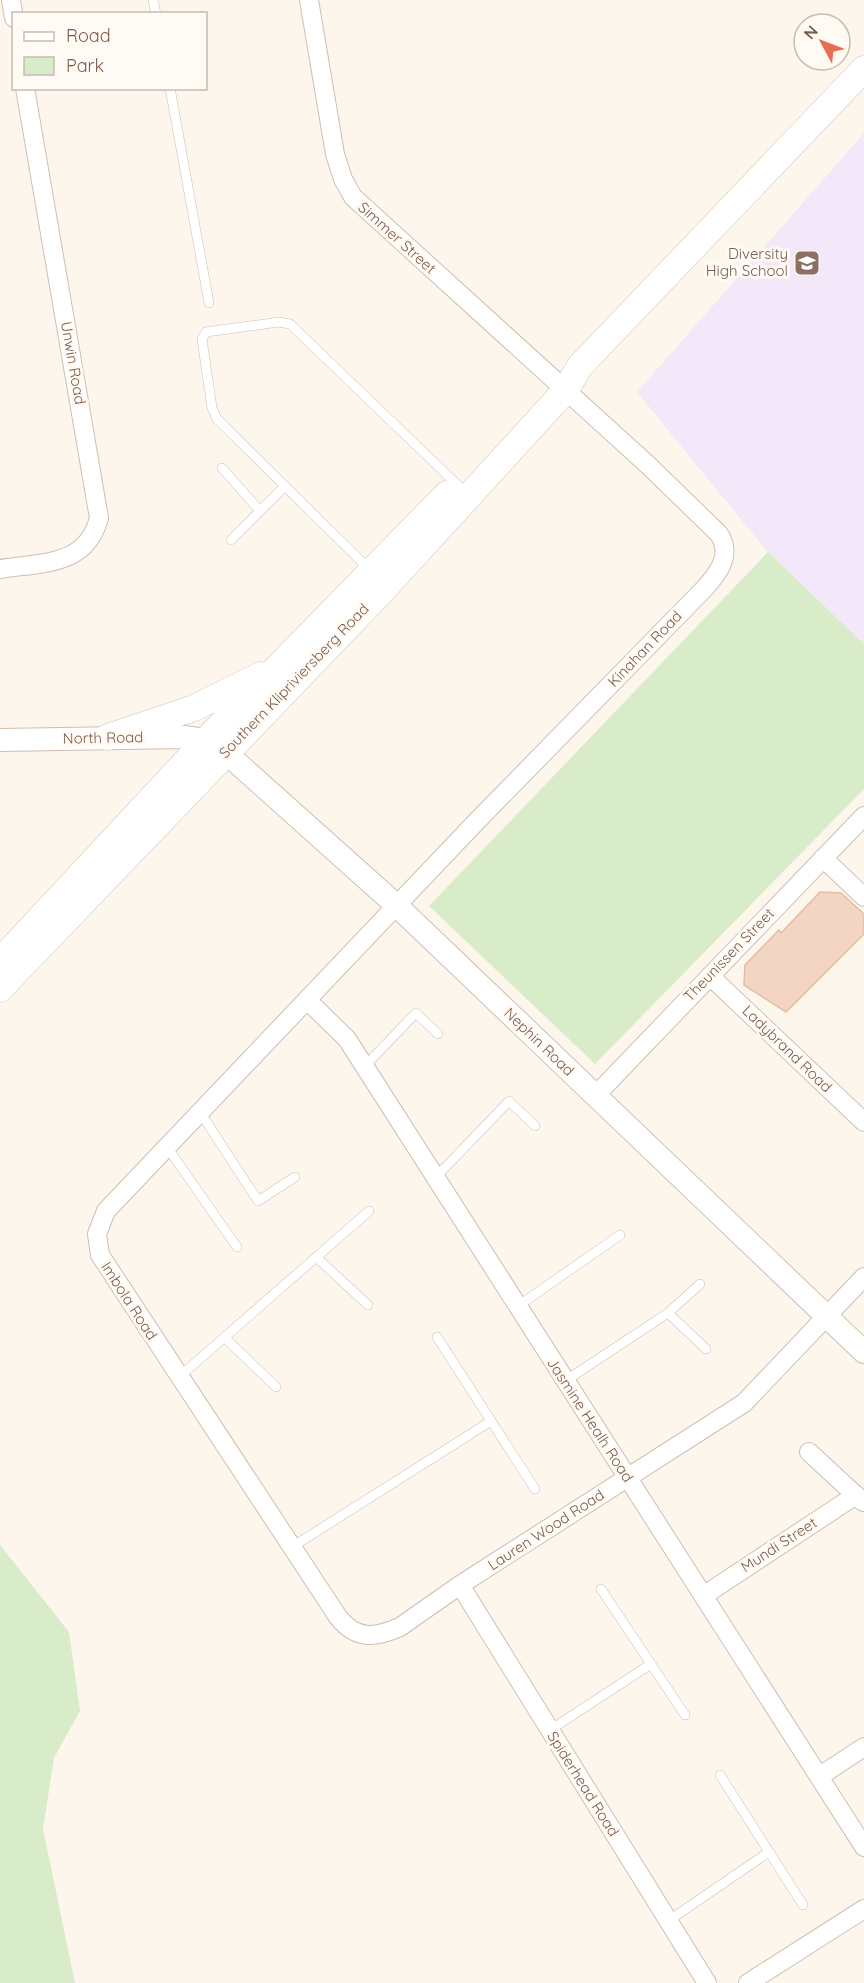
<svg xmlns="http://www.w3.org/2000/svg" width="864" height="1983" viewBox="0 0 864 1983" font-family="Quicksand,sans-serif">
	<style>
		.education { fill: #f3e8fa }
		.green { fill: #d8ecc9 }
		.building { fill: #f3d5c3; stroke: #e6bba3; stroke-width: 1.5 }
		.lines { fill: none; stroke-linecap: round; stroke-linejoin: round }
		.service-casing { stroke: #d1beb0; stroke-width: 10 }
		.minor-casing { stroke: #d1beb0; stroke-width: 20 }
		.tertiary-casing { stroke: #d1beb0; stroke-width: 24 }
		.secondary-casing { stroke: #d6c0b0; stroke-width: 27 }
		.service { stroke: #fff; stroke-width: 9 }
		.minor { stroke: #fff; stroke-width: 18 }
		.tertiary { stroke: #fff; stroke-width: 22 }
		.secondary { stroke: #fff; stroke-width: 26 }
		.labels { text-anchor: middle; stroke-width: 6; stroke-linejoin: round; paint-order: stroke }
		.street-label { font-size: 15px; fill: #7a5c4d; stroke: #fffaf3 }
		.education-label { font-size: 15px; fill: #785e54; stroke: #fffaf3; text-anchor: end }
	</style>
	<rect width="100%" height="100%" fill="#fdf6ec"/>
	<!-- education -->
	<path class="education" d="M864,133V644L765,549L637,392Z"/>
	<!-- green -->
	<path class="green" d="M768,552L864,644V789L595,1064L429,906Z
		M0,1545L69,1632L80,1711L54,1758L43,1829L75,1983H0Z"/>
	<!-- building -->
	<path class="building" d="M820,892L841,893L864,914V934L786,1012L744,985L745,965L779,930L781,933Z"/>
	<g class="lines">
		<!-- service casing -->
		<g class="service-casing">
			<path id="service" d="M153,0L156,14
				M170,88L209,303
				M222,468L260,511
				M231,540L285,486
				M370,570L217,419L212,408L202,339L206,332L279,322L290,324L468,495
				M365,1066L416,1013L438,1034
				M200,1112L258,1201L295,1177
				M167,1147L237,1247
				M436,1177L509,1101L535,1126
				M316,1257L368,1305
				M518,1306L620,1235
				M668,1313L706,1349
				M224,1337L276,1387
				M437,1337L535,1489
				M179,1377L369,1211
				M565,1381L668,1313L700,1284
				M292,1547L491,1421
				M601,1589L685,1715
				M550,1730L651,1664
				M720,1775L803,1905
				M668,1921L769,1852"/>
		</g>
		<!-- minor casing -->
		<g class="minor-casing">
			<path id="minor" d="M11,0L14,18
				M309,0L335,154L343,179L353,197L648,465L719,534C733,555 718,574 703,590L476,822L106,1211L97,1234L100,1255L338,1617C356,1640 375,1638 400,1627L460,1585L744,1403L864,1277
				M0,569C42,562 86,567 99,518L25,88
				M823,858L864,897
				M710,976L864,1122
				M307,1000L347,1039L864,1847
				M595,1096L864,816
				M809,1452L863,1502
				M460,1585L707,1983
				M703,1596L856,1495
				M820,1776L864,1747
				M748,1983L864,1909"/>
		</g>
		<!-- tertiary casing -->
		<g class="tertiary-casing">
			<path id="tertiary" d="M0,740L184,737L206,740L225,752L396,905L864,1352"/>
		</g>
		<!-- secondary casing -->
		<g class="secondary-casing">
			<path id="secondary" d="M108,737L194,708L261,675
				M0,961L206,740L447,494
				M0,989L384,589L565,391L580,366L864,69"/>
		</g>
		<!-- service -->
		<use href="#service" class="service"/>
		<!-- minor -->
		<use href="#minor" class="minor"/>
		<!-- tertiary -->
		<use href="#tertiary" class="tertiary"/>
		<!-- secondary -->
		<use href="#secondary" class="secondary"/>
	</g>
	<!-- icons -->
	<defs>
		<g id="school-square" transform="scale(1.35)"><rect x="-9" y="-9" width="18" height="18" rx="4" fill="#8d6e63" stroke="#fffaf3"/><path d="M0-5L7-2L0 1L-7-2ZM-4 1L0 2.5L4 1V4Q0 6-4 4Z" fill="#fff"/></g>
	</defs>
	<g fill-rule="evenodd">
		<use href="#school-square" x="807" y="263"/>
	</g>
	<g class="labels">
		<!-- street labels -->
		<g class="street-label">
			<text transform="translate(397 238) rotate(42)" y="5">Simmer Street</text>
			<text transform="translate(73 363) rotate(80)" y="5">Unwin Road</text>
			<text transform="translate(645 649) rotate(-46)" y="5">Kinahan Road</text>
			<text transform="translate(294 681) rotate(-46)" y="5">Southern Klipriviersberg Road</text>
			<text transform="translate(103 738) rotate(-1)" y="5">North Road</text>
			<text transform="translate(729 955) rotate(-46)" y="5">Theunissen Street</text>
			<text transform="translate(539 1042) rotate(44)" y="5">Nephin Road</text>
			<text transform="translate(787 1049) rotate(44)" y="5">Ladybrand Road</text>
			<text transform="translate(129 1301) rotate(57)" y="5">Imbola Road</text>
			<text transform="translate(590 1420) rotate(57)" y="5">Jasmine Healh Road</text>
			<text transform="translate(546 1530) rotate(-33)" y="5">Lauren Wood Road</text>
			<text transform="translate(779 1545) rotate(-33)" y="5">Mundi Street</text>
			<text transform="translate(583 1784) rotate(58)" y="5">Spiderhead Road</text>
		</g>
		<!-- education labels -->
		<g class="education-label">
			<text x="788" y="259">Diversity<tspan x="788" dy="17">High School</tspan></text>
		</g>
	</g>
	<!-- legend -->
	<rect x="12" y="12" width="195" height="78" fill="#fffaf3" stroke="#cabbb1" stroke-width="1.5"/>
	<rect x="24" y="32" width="30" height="9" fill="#ffffff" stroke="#cabbb1" stroke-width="1.5"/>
	<text x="66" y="42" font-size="18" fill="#7a5c4d">Road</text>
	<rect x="24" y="57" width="30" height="18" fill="#d8ecc9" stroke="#cabbb1" stroke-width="1.5"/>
	<text x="66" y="72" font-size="18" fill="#7a5c4d">Park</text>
	<!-- north arrow -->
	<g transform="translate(822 42) rotate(311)"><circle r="28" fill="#fffaf3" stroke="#cabbb1" stroke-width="1.5"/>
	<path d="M0-4.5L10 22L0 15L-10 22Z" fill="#e76f51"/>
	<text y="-9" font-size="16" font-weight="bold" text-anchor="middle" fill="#7a5c4d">N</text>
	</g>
</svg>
